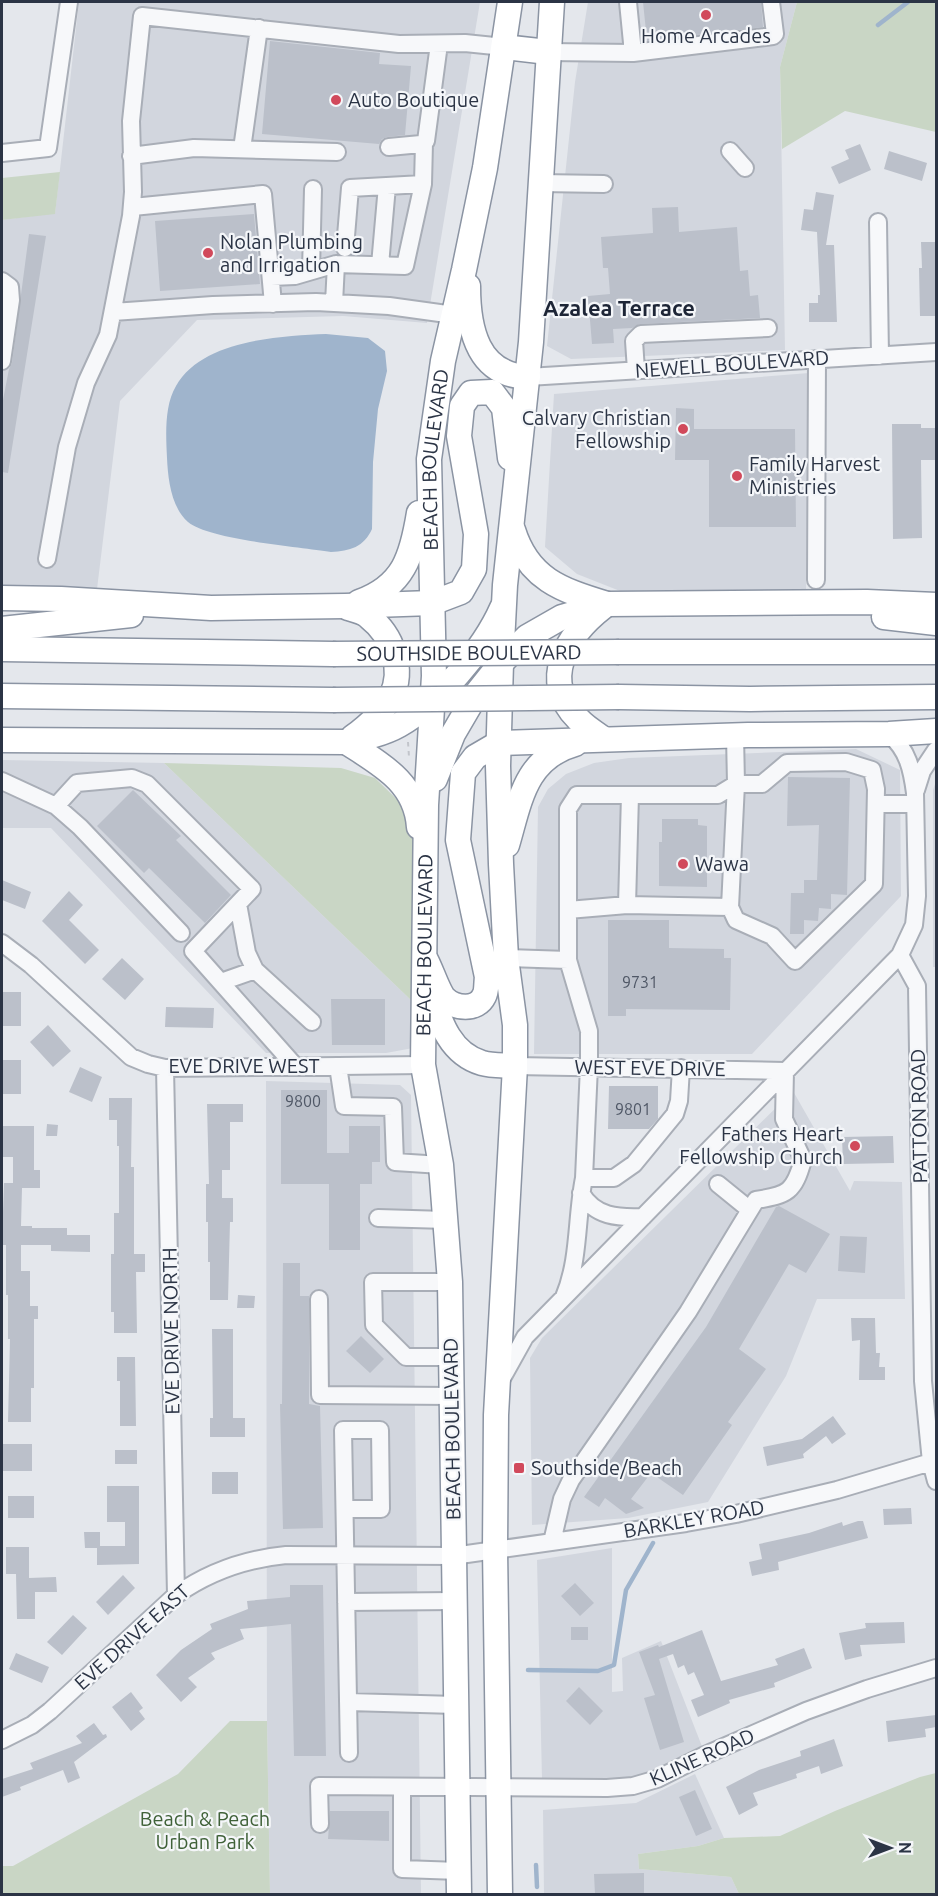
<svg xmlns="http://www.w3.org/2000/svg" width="938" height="1896" viewBox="0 0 938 1896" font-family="Ubuntu,sans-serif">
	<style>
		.built { fill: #d2d6de }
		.green { fill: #c9d6c5 }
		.water { fill: #9fb4cc }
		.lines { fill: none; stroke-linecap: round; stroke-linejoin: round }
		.stream { stroke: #9fb4cc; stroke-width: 4.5 }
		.building { fill: #bbc0ca }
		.minor-casing { stroke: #a9aeb7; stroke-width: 20 }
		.highway-casing { stroke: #8b94a3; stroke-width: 27 }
		.path { stroke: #c2c5cb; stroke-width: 2; stroke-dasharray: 4.5 4.5; stroke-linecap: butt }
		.minor { stroke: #f7f8fa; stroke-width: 16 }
		.highway { stroke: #fff; stroke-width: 24 }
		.highway-bridge-casing { stroke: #8b94a3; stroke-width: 27; stroke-linecap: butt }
		.highway-bridge { stroke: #fff; stroke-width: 24 }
		.poi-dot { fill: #d1495b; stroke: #f4f6f9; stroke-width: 2 }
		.labels { text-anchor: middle; stroke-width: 4.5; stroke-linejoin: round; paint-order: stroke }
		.number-label { font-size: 16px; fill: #4f5766 }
		.poi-label { font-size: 20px; fill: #2b3445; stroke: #f4f6f9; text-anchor: start }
		.street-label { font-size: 20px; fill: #2b3445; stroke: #f4f6f9 }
		.park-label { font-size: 20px; fill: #3f6138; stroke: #f4f6f9 }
		.quarter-label { font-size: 22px; font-weight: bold; fill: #1d2536; stroke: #f4f6f9 }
	</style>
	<rect width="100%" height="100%" fill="#e4e7ec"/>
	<!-- built -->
	<path class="built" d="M79,2H480L427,323L343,316L197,320L120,401L97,589L2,588V220L55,213Z
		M588,2H797L780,67L785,350L571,359L547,346L575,82Z
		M809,373L806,590L620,591L577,574L545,547L554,394Z
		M856,749L900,770L901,896L752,1054H534L538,807L548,789L566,774L594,763L629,758Z
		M2,760L164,763L413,1002V1048L386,1053H266L51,828H2Z
		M936,781V967H933V790Z
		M266,1081L400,1085L411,1095L421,1894H270L267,1721Z
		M793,1091L850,1191L854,1181L902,1182L905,1299H817L786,1376L708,1502L628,1518L532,1525L530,1358L542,1338Z
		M612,1548V1692L623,1691L622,1658L661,1641L703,1749L647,1775L609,1780L542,1779L537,1560Z
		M695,1774L724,1838L698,1846L638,1854L639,1869L731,1877L739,1894H544L543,1810L636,1803Z"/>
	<!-- green -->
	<path class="green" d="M797,2H936V132L845,111L782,149L780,67Z
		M60,172L55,214L2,220V178Z
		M164,763L341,768L375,778L412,814L415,857L413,1002Z
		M230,1721H267L270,1894H2V1866H13L178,1774Z
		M936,1773V1894H739L731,1877L639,1869L638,1854L698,1846L724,1838L780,1836L835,1811L920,1777Z"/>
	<!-- water -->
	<path class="water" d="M326,334L368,338L385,351L387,371L378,409L373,462L372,529C364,547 350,551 331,552C300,547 210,540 188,522C171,507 168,479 167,458C166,436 164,406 176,386C202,340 279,336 326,334Z"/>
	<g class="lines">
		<!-- stream -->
		<path class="stream" d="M878,25L908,2
			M528,1670L598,1671L614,1665L626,1590L653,1543
			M536,1865L537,1887"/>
	</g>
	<!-- building -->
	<path class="building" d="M643,2H761L763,27L647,41Z
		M270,41L380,53L379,64L411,66L405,135L387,137L382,139L379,144L262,134Z
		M860,144L871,170L839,184L831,167L849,159L845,150Z
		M889,151L927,163L922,181L884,169Z
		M816,192L834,195L826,245H834L837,322H809V303H818V295H820L817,232L801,230L804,209L813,210Z
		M678,207L679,232L737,227L740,271L748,270L750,296L758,295L760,318L640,324L632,328L613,329L614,343L592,344L588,296L610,294L608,268H603L601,237L653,233L652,208Z
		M254,214L260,284L160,291L155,221Z
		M29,234L46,236L8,473L2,472V405L9,369L12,363Z
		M921,242H936V316H920L919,268H922Z
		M676,408L694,409V429H795L796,527H709V460H675Z
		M892,424H921V428H936V460H921L922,538L893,539Z
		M788,777L850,778L847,895L831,894V909L819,908L818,921L804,920V934H790L791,893H804V880H817L819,825L787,826Z
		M133,790L181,836L176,840L231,895L205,923L149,868L144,873L97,826Z
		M662,819H698V825L707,826V887L659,886V842H662Z
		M2,880L31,892L25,909L2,900Z
		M69,891L83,905L69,920L99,950L85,964L42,921Z
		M608,920H669V948L724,949V958H731L730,1010L626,1009V1016H608Z
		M122,958L144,979L125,1000L102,979Z
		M2,992H21V1026H2Z
		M331,999H385V1045H332Z
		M166,1007L214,1008L213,1028L165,1027Z
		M48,1025L71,1051L53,1067L30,1042Z
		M3,1060H21V1094H3Z
		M80,1067L102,1077L92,1102L69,1092Z
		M609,1086H658V1119L649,1129H608Z
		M281,1090H327V1153H349V1126H380V1162H372V1184H360V1250H329V1184H281Z
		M109,1098H132L131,1167H134V1254H145V1272H136L137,1333H114V1312H111V1254H114V1213H119V1146H117V1120H109Z
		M207,1104H243V1122H230V1170H222V1198H233V1222H230L228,1300H210V1262H208V1222H206V1184H209Z
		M47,1124L58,1125L57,1136H46Z
		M3,1126H34V1170H40V1188H22L21,1226H32V1228H67V1235H90V1252L51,1251V1245H21V1271H30V1306H38V1319H34V1388H31V1422H8L10,1339H8V1295H6V1245H3V1212L4,1183H13V1157H3Z
		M893,1136L894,1163L843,1164L842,1137Z
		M779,1206L830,1234L806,1273L789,1264L739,1349L766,1369L728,1422L732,1425L683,1495L651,1473L631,1499L644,1508L626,1514L605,1498L599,1507L584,1497L706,1327L776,1207Z
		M840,1236L867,1237L865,1273L838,1271Z
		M283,1263H300V1296H309V1404L320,1406L323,1528L283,1529L280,1404H282Z
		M238,1295L255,1296L254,1308H237Z
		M851,1318H875L876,1353H880L879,1367H885V1380H859L860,1340L852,1341Z
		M212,1329H233V1418H245V1437H210V1418H213Z
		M361,1336L384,1359L370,1373L346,1351Z
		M117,1357H135L136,1426H120V1381H117Z
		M833,1416L846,1434L832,1444L826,1436L803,1454L804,1458L767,1466L763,1447L802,1439Z
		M3,1444H32V1471H3Z
		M115,1450H137V1464H115Z
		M212,1472H238V1494H212Z
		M107,1486H139V1564L97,1565V1548H85L84,1532H100V1546H125V1522H107Z
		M8,1496H34V1518H8Z
		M911,1508L912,1524L884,1525L883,1509Z
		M858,1521H863L868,1538L778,1562L779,1570L752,1576L749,1562L762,1559L759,1544L809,1533L842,1522L843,1526Z
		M6,1547H29V1578L56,1577L57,1592H35V1619H17L16,1574H6Z
		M123,1575L135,1588L108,1615L96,1602Z
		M575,1583L594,1603L580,1616L561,1596Z
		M290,1585H323L326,1756H294L291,1624L240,1629L244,1639L211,1653L215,1659L188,1678L197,1687L181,1702L156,1675L181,1650L212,1629L210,1624L248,1609L247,1601L290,1597Z
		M73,1615L87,1628L62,1655L47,1642Z
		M904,1622L905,1643L860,1645L862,1656L845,1660L839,1633L866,1628L865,1623Z
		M571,1627H588V1640H571Z
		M702,1630L721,1681L778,1665L775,1659L804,1648L812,1668L774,1683L775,1687L729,1700L730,1703L698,1717L691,1700L704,1695L694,1672L688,1675L684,1665L678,1668L673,1654L659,1659L684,1742L660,1750L644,1698L655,1695L639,1652L658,1645L659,1647Z
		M16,1653L49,1667L42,1683L9,1669Z
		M579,1687L603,1711L590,1725L566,1701Z
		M131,1692L143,1708L139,1711L145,1719L131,1731L112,1707Z
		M936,1715V1727L925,1729L926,1737L888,1742L886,1721Z
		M94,1723L103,1735L106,1734L107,1737L74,1762L80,1778L68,1783L63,1770L20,1787L21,1790L2,1797V1779L33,1769L30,1763L82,1743L76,1736Z
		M834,1739L843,1766L821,1774L819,1766L796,1774L797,1778L753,1793L758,1805L739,1815L726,1787L759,1770L801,1756L800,1751Z
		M695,1790L712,1829L696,1836L679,1797Z
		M330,1811H389V1841L328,1839Z
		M644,1873V1894H595L594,1874Z"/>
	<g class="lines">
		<!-- minor casing -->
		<g class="minor-casing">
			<path id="minor" d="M628,2L633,53
				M548,52L633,53L773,36L775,34L771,2
				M389,147L421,144L426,141L439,44
				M242,149L259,28
				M730,151L745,168
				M2,153L48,148L69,2
				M131,156L194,148L337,152
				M540,183L604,184
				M133,207L263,194L273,304
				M878,222L880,356
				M345,248L350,188L423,184
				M380,265L387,186
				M311,271L313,189
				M271,277L295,276L336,264L405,266L423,184L424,143
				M2,281L10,287L11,300L2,361
				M334,303L336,264
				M113,312L213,305L316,302L389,306L454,315
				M636,370L634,341L641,334L768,328
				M528,377L936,352
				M47,559L67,447L86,383L108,335L131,216L133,192L131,121L142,16L399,44L465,43L504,47
				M816,580L817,359
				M2,781L56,806L77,783L132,778L147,784L252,889L193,951L295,1066
				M916,790L922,771L936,750
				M876,804H915
				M56,806L80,827L181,933
				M238,904L247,953L255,970L312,1022
				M627,905L630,795
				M730,907L736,784L735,735
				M2,943L31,965L131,1057L148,1064L165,1068L423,1065
				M900,955L917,986L923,1381L931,1462L936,1481
				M506,958L568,960
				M221,982L255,970
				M338,1066L344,1106L393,1107L395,1162L441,1165
				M515,1066L785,1071L784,1119L803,1160C794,1192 788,1195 756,1200L688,1312L571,1480L562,1499L552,1542
				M165,1068L176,1595
				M584,1178H614L634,1164L675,1114L679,1101L681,1068
				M718,1184L750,1210
				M581,1193C595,1217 618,1218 643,1217
				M378,1218L446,1220
				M450,1282H373L374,1325L406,1357H451
				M564,1297C580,1259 576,1217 584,1178L589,1066V1031L568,960V809L577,795H718L736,784H762L787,763L846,762L872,770L876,789L874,884L795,961L772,936L736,920L730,907L627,905L568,910
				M319,1299L320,1395L452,1396
				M500,1382L525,1337L900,955L914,925L917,896L915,793C912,770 908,750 889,734
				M345,1509H381L380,1430H343L349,1753
				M346,1602L454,1601
				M348,1702L456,1705
				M2,1740L32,1725L50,1711L176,1595C210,1571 245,1559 286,1555L453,1556L686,1523L736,1514L837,1490L931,1462
				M402,1787V1869L459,1871
				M320,1824L319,1786L607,1788L633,1786L657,1779L703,1756L806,1711L867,1689L936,1668"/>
		</g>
		<!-- highway casing -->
		<g class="highway-casing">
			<g id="highway">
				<path d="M504,47L548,52"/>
				<path d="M468,286C468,328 477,375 528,377"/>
				<path d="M513,530C528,579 561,590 607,604"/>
				<path d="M2,598L61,599L211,608L345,606L432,603L461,592L474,569L476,534L459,436L462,406L471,393L492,392L504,408L510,458"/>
				<path d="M359,602C404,586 412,556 419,513"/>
				<path d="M603,607C567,635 539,680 578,719C585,727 595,733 604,739"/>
				<path d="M348,608C355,610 364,612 369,617C392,635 405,669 391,697C382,714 368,726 353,737"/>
				<path d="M884,617L936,623"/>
				<path d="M2,629L131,615"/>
				<path d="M2,649L333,654"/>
				<path d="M619,652H936"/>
				<path d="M2,696L333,700"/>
				<path d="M619,697L750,699L936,697"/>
				<path d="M2,740L346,742C364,738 383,734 399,725C438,703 484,649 502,608"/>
				<path d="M346,742C380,764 416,782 419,827"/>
				<path d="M435,779L453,734L477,693L501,663L527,637L562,617L607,604L867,602L936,605"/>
				<path d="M507,845C520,801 525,758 575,744"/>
				<path d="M426,960C431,969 438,991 444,998C455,1009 477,1011 484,996C487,991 486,983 487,977L458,840L463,773L475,757L499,743L748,735L889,734L936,731"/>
				<path d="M429,989C439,1018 448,1053 482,1063C492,1066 505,1065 515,1066"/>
				<path id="s1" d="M459,1894L450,1282L441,1165L423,1065L426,805L434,676L429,459L443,361L464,270L485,168L510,2"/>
				<path d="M500,1894L495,1549L496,1415L515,1066V1025L506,958L501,864L498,766L501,663L505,585L531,342L552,2"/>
			</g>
		</g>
		<!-- path -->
		<path class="path" d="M408,742L409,757"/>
		<!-- minor -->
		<use href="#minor" class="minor"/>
		<!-- highway -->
		<use href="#highway" class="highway"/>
		<!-- highway-bridge casing -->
		<g class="highway-bridge-casing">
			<g id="highway-bridge">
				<path id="s2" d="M333,654L619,652"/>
				<path d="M333,700L619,697"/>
			</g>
		</g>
		<!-- highway-bridge -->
		<use href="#highway-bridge" class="highway-bridge"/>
	</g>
	<!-- markers -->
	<g class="poi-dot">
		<circle cx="706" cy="15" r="6"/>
		<circle cx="336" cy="100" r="6"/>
		<circle cx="208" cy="253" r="6"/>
		<circle cx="683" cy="429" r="6"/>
		<circle cx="737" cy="476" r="6"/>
		<circle cx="683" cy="864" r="6"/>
		<circle cx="855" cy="1146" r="6"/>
		<rect x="513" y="1462" width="12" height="12" rx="3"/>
	</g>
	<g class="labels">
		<!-- number labels -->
		<g class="number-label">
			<text x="640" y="988">9731</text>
			<text x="303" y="1107">9800</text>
			<text x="633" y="1115">9801</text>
		</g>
		<!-- poi labels -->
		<g class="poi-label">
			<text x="706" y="43" text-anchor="middle">Home Arcades</text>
			<text x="348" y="107">Auto Boutique</text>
			<text x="220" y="249">Nolan Plumbing<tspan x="220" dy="23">and Irrigation</tspan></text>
			<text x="671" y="425" text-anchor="end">Calvary Christian<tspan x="671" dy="23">Fellowship</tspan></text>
			<text x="749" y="471">Family Harvest<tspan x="749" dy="23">Ministries</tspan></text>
			<text x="695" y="871">Wawa</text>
			<text x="843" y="1141" text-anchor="end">Fathers Heart<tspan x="843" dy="23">Fellowship Church</tspan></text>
			<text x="531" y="1475">Southside/Beach</text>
		</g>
		<!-- street labels -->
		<g class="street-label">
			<text transform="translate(732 364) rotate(-4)" y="7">NEWELL BOULEVARD</text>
			<text dy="7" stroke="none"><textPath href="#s1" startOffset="1437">BEACH BOULEVARD</textPath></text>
			<text dy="7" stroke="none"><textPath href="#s2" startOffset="136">SOUTHSIDE BOULEVARD</textPath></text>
			<text dy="7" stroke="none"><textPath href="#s1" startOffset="951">BEACH BOULEVARD</textPath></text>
			<text x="244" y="1073">EVE DRIVE WEST</text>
			<text transform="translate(650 1068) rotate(1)" y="7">WEST EVE DRIVE</text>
			<text transform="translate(919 1116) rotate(-91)" y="7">PATTON ROAD</text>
			<text transform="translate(171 1331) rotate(-91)" y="7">EVE DRIVE NORTH</text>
			<text transform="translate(452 1429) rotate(-91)" y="7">BEACH BOULEVARD</text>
			<text transform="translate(694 1519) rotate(-10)" y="7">BARKLEY ROAD</text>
			<text transform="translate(132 1637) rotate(-42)" y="7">EVE DRIVE EAST</text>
			<text transform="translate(702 1757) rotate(-24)" y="7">KLINE ROAD</text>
		</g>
		<!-- park labels -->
		<g class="park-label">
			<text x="205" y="1826">Beach &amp; Peach<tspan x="205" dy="23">Urban Park</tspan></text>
		</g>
		<!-- quarter labels -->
		<g class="quarter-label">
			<text x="619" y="316">Azalea Terrace</text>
		</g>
	</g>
	<!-- border -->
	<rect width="938" height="1896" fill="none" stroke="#2b3445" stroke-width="6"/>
	<!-- north arrow -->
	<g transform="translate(890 1848) rotate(90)" stroke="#f4f6f9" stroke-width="4.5" paint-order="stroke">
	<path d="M0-4.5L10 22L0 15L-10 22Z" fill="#2b3445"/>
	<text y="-9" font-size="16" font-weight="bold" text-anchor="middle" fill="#2b3445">N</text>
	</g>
</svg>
